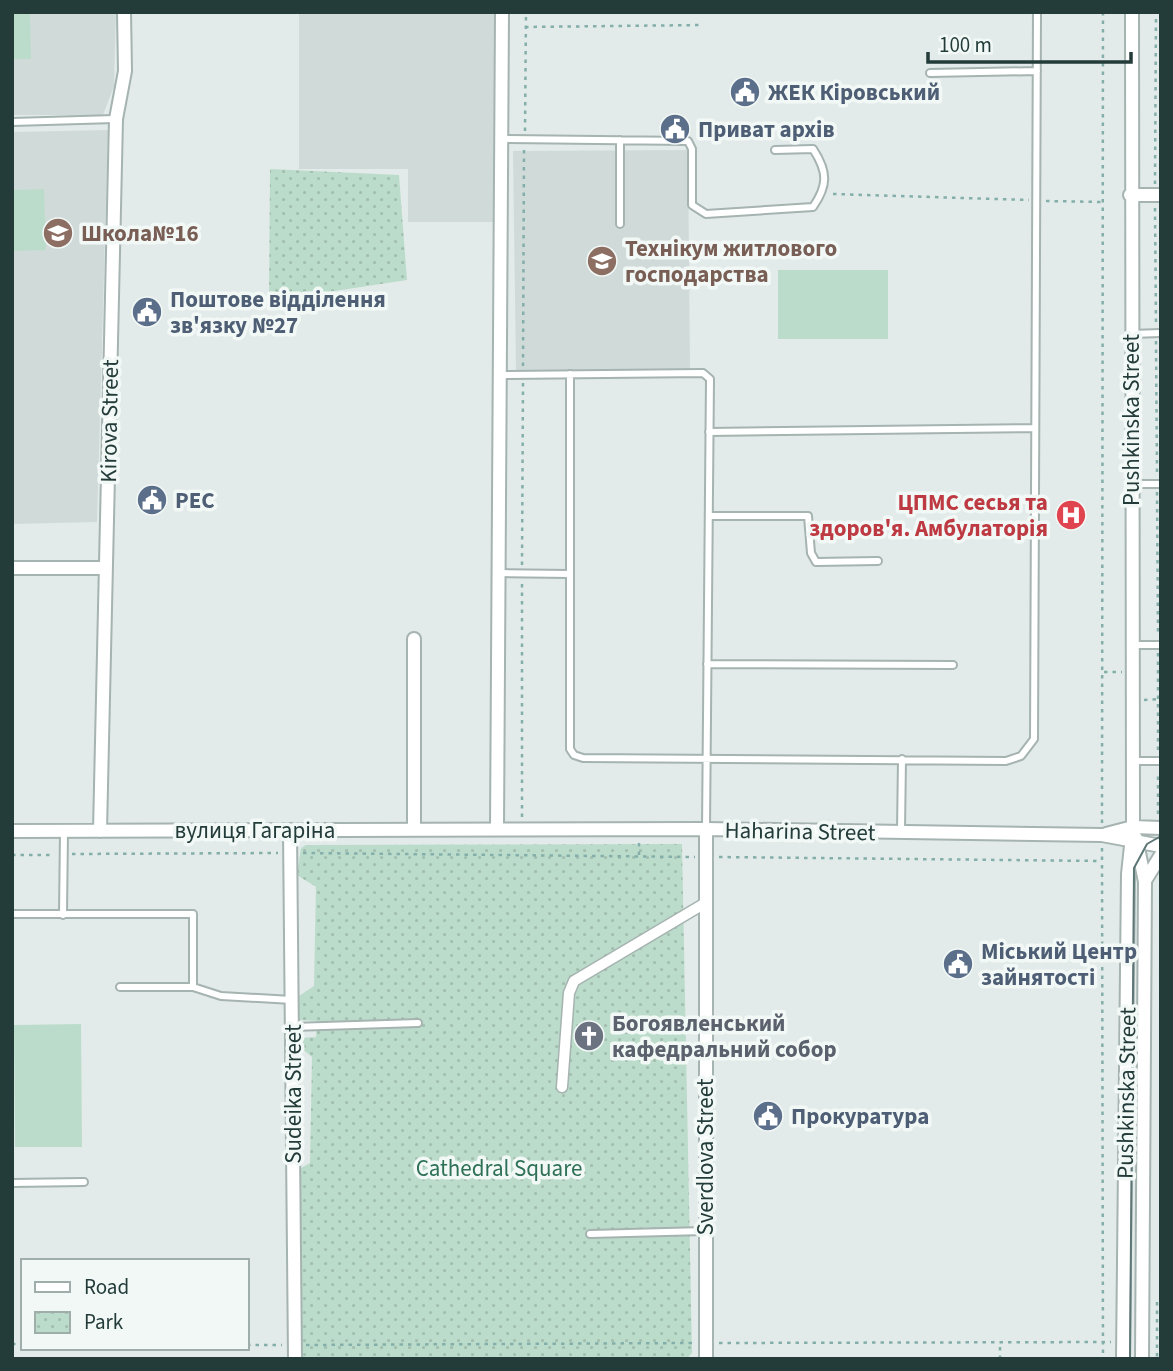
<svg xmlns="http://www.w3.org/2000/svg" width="1173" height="1371" viewBox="0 0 1173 1371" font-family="'Source Sans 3',sans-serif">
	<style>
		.built { fill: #d0dbd9 }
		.grass { fill: #bcdccb }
		.park { fill: url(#park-dots) }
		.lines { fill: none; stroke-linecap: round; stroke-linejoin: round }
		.service-casing { stroke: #a5b3b1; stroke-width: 10 }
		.pedestrian-casing { stroke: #a5b3b1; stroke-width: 13 }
		.minor-casing { stroke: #a5b3b1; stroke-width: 16 }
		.path { stroke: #84aea9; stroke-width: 2.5; stroke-dasharray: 3.5 5; stroke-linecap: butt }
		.service { stroke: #fff; stroke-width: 6 }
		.pedestrian { stroke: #fff; stroke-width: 10 }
		.minor { stroke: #fff; stroke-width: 12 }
		.tram { stroke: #5d7776; stroke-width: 2 }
		.labels { text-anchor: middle; stroke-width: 7; stroke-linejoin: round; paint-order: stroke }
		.service-label { font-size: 23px; font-weight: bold; fill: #4e5e75; stroke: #f2f8f6; text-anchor: start }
		.education-label { font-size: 23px; font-weight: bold; fill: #785e54; stroke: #f2f8f6; text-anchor: start }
		.street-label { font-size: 23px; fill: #233c3a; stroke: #f2f8f6 }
		.health-label { font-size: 23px; font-weight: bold; fill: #be3a42; stroke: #f2f8f6; text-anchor: end }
		.worship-label { font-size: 23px; font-weight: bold; fill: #5b616d; stroke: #f2f8f6; text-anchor: start }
		.park-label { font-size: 23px; fill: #2e7156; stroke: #f2f8f6 }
	</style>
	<defs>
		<pattern id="park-dots" width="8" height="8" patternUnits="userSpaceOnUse" patternTransform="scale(1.75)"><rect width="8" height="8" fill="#bcdccb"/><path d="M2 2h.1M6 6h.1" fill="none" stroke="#a1beaf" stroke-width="1.8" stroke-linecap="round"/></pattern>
	</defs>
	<rect width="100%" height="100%" fill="#e2ebe9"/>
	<!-- built -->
	<path class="built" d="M12,12H116L114,86L103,115H12Z
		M299,12H498L497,222H408V169H299Z
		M108,130L97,522L12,524V132Z
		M688,150L690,370L516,371L513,151Z"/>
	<!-- grass -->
	<path class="grass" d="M30,12L31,59H12V13Z
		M44,189L46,250L12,251V190Z
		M778,270H888V339H778Z
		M81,1024L82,1147H15L14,1025Z"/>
	<!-- park -->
	<path class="park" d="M270,169L399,175L407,280L269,301Z
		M682,844L692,1353L687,1359L303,1357L293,1335L301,1168L310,1163L312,1057L301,1048L300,1038L316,1037L317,1021L299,1020V996L314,986L316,887L297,875L301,848L306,845Z"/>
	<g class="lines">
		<!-- service casing -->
		<g class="service-casing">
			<path id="service" d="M930,73L1037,71
				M12,122L115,119
				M502,139L688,141L692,149V205L706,214L813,207C828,185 828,172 813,149L775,150
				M620,140V224
				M1131,334L1161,333
				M570,374V749L574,755L583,758L1006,761L1021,756L1034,739L1037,12
				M500,375L703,373L710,379L706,829
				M709,432L1035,428
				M1133,484H1161
				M709,516H808L811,553L816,562L878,561
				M499,573L570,574
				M1132,645H1161
				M707,664L953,665
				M1132,761H1161
				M901,831L902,759
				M12,914H193V987L221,996L292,1000
				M63,915L64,831
				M120,987H193
				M292,1027L418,1023
				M12,1183L84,1182
				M590,1234L704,1231"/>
		</g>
		<!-- pedestrian casing -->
		<g class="pedestrian-casing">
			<path id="pedestrian" d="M562,1087L569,993L574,981L707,902"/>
		</g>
		<!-- minor casing -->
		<g class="minor-casing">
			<path id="minor" d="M1130,195H1161
				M12,568H105
				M414,828V639
				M497,829L502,12
				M706,829V1359
				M290,830L295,1359
				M12,831L706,829L1102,835L1161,846
				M100,831L116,119L125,71L124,12
				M1106,834L1133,827L1161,828
				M1136,838L1145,882L1142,1359
				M1146,879L1161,855
				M1123,1359L1128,874L1133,827L1132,12"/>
		</g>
		<!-- path -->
		<path class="path" d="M525,27L703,25
			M525,131L526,12
			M1155,184L1156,12
			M833,194L1029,200
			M1046,201L1102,202
			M1155,208L1156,324
			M1156,341L1157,474
			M523,366L524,149
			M1157,492L1158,635
			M522,565L523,383
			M1158,653V751
			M1104,672H1122
			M1144,700L1158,699
			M1158,814V772
			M522,817V583
			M1102,823L1103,12
			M1102,848L1103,1359
			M303,853L695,857
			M72,854L278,853
			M12,855H54
			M639,855V841
			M719,857L1101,861
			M1157,1302V1359
			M719,1343L1111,1342
			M12,1344H23
			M247,1345H282
			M306,1345L695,1343
			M1000,1359V1345"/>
		<!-- service -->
		<use href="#service" class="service"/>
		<!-- pedestrian -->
		<use href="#pedestrian" class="pedestrian"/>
		<!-- minor -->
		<use href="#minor" class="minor"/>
		<!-- tram -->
		<path class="tram" d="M1130,1359L1134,868L1147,844L1161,836"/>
	</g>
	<!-- icons -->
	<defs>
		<g id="civic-disc" transform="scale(1.575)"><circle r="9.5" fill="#5c6f8a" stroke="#f2f8f6"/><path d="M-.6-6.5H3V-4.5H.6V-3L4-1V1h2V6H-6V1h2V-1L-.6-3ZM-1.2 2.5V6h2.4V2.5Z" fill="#fff"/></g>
		<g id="school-disc" transform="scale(1.575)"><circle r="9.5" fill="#8d6e63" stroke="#f2f8f6"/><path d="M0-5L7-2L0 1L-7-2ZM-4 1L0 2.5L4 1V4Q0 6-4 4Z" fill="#fff"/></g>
		<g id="university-disc" transform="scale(1.575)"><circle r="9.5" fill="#8d6e63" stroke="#f2f8f6"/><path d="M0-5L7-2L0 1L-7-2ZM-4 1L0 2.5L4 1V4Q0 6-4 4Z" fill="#fff"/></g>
		<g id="hospital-disc" transform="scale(1.575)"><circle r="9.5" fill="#e0444e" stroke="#f2f8f6"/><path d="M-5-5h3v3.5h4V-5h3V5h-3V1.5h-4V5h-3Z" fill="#fff"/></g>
		<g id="church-disc" transform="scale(1.575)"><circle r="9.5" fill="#6b7280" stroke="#f2f8f6"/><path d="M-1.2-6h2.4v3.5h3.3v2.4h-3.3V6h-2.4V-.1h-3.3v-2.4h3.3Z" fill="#fff"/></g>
	</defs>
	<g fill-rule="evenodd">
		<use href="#civic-disc" x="745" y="92"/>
		<use href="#civic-disc" x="675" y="129"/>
		<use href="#school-disc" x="58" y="233"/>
		<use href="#university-disc" x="602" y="261"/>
		<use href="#civic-disc" x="147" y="312"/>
		<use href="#civic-disc" x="152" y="500"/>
		<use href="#hospital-disc" x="1071" y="515"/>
		<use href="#civic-disc" x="958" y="964"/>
		<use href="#church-disc" x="589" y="1036"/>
		<use href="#civic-disc" x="768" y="1116"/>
	</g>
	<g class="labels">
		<!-- service labels -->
		<g class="service-label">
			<text x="768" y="100">ЖЕК Кіровський</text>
			<text x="698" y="137">Приват архів</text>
			<text x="170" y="307">Поштове відділення<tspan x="170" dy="26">зв'язку №27</tspan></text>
			<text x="175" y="508">РЕС</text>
			<text x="981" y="959">Міський Центр<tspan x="981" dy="26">зайнятості</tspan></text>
			<text x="791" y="1124">Прокуратура</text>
		</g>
		<!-- education labels -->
		<g class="education-label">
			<text x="81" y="241">Школа№16</text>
			<text x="625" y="256">Технікум житлового<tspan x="625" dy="26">господарства</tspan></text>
		</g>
		<!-- street labels -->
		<g class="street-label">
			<text transform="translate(1131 420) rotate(-90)" y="8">Pushkinska Street</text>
			<text transform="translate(109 421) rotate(-89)" y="8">Kirova Street</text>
			<text x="255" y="838">вулиця Гагаріна</text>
			<text transform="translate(800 831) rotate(1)" y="8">Haharina Street</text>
			<text transform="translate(1126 1093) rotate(-89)" y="8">Pushkinska Street</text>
			<text transform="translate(293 1094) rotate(-90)" y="8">Sudeika Street</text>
			<text transform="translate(705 1157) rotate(-90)" y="8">Sverdlova Street</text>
		</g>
		<!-- health labels -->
		<g class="health-label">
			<text x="1048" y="510">ЦПМС сесья та<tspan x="1048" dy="26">здоров'я. Амбулаторія</tspan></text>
		</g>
		<!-- worship labels -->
		<g class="worship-label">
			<text x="612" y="1031">Богоявленський<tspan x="612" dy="26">кафедральний собор</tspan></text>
		</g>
		<!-- park labels -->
		<g class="park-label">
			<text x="499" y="1176">Cathedral Square</text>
		</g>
	</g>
	<!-- border -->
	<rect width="1173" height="1371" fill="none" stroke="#233c3a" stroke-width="28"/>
	<!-- legend -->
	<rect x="21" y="1259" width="228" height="91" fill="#f2f8f6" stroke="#9fadab" stroke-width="2"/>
	<rect x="35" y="1282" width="35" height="10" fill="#ffffff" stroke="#9fadab" stroke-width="2"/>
	<text x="84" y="1294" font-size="21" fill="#233c3a">Road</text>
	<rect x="35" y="1312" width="35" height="21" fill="url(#park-dots)" stroke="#9fadab" stroke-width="2"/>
	<text x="84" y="1329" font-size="21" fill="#233c3a">Park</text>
	<!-- scale -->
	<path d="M928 52v10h203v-10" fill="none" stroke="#233c3a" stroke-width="3.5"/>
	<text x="939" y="52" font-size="21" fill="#233c3a" stroke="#f2f8f6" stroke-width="5" paint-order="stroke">100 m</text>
</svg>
